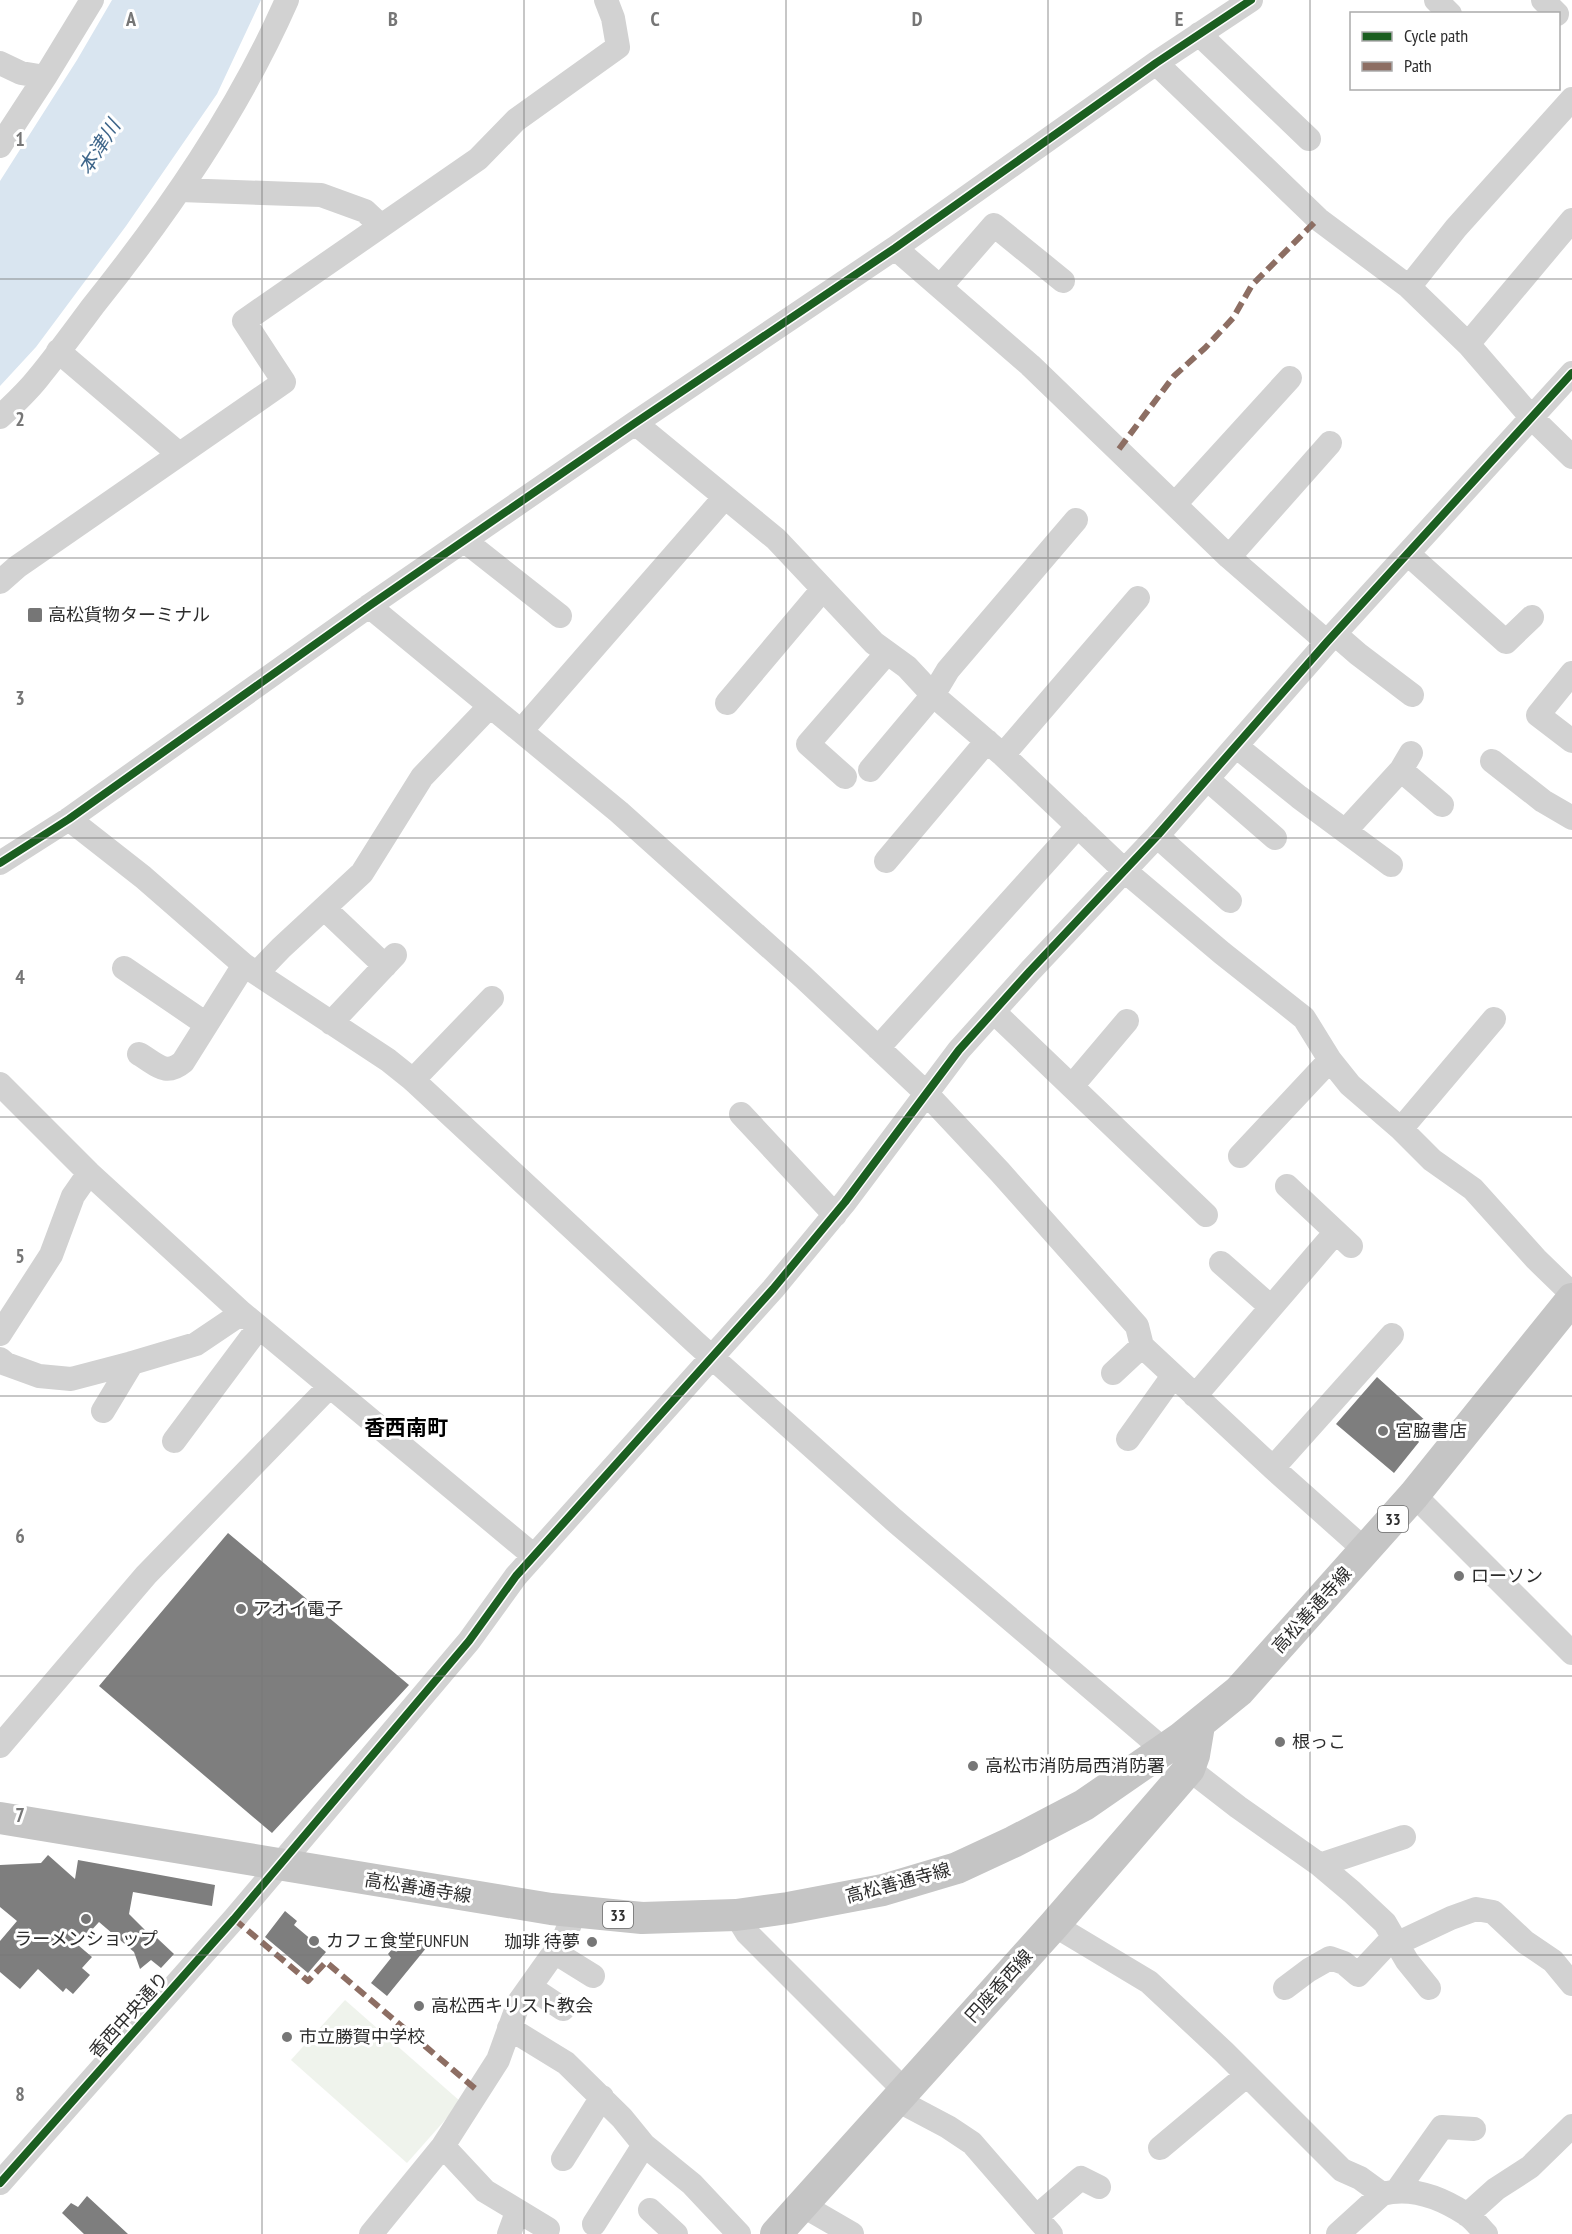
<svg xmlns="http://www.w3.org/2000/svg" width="1572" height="2234" viewBox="0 0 1572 2234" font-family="'PT Sans Narrow','Noto Sans JP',sans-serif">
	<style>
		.green { fill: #eff3ec }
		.water { fill: #d9e5f0 }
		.building { fill: #7e7e7e }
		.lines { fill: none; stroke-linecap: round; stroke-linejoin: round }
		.minor { stroke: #d2d2d2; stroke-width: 24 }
		.major { stroke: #c5c5c5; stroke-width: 32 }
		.quiet { stroke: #8d6e63; stroke-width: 6; stroke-dasharray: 12 6; stroke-linecap: butt }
		.cycleway-casing { stroke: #fff; stroke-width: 11 }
		.cycleway { stroke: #1b5e20; stroke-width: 8 }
		.grid { fill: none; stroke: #767676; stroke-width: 1.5; stroke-opacity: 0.55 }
		.poi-dot { fill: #767676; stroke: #fff; stroke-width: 2 }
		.labels { text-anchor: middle; stroke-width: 6; stroke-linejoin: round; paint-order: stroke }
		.shield { fill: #fff; stroke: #6c6c6c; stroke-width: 1.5 }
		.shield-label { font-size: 16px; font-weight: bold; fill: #2d2d2d }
		.poi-label { font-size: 18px; fill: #2d2d2d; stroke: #fff; text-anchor: start }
		.street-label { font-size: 18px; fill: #2d2d2d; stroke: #fff }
		.water-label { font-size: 20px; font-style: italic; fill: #40678b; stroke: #fff }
		.quarter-label { font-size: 21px; font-weight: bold; fill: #000; stroke: #fff }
		.grid-label { font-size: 20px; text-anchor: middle; font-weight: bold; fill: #767676; stroke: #fff; stroke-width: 6; stroke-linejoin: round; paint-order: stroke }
	</style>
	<rect width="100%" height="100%" fill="#fff"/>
	<!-- green -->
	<path class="green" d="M345,2000L461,2102L407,2163L291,2060Z"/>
	<!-- water -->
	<path class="water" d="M112,0H261L217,94L126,226L36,347L0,386V181L77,60Z"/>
	<!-- building -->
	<path class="building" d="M1377,1377L1428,1423L1416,1438L1419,1442L1394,1473L1336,1424Z
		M228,1533L409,1685L272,1833L99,1686Z
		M48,1855L75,1879L78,1860L215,1885L212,1906L133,1892L129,1914L155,1940L157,1938L174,1954L161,1968L151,1960L140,1969L134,1952L99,1922L78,1945L92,1957L82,1968L90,1975L73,1994L66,1988L63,1992L38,1969L20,1989L0,1972V1941L17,1921L0,1907V1865L41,1863Z
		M285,1911L297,1921L294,1925L326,1952L308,1973L265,1937Z
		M407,1931L427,1947L387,1996L371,1983L391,1958L388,1954Z
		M87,2196L128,2234H84L62,2213L71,2203L78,2207Z"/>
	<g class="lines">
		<!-- minor -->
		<path class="minor" d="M1436,0L1450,14
			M1543,0L1557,14
			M1199,34L1309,139
			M0,63L21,73L45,77
			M1156,63L1318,219L1409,287L1468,344L1531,417L1572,457
			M0,146L45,77L92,0
			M180,190L321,195L365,211L381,226
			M895,248L1030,365L1229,557L1327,642
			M940,287L994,225L1063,281
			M1409,287L1456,228L1572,99
			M1468,344L1572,220
			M58,351L179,454
			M0,417C13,405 27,392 38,378C57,355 75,330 93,306C169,211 238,111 287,0
			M635,423L776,539L874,643L907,667L933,695L1003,755L1125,871L1222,953L1304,1018L1330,1060L1350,1085L1401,1129L1432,1160L1473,1189L1536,1259L1572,1294
			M1175,504L1290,378
			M465,541L560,616
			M1408,554L1506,642L1532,617
			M1229,557L1330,443
			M0,582L17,567L284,382L244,321L478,159L516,120L618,47L613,18L606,0
			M369,606L619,812L803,977L926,1093L1000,1172L1137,1326L1142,1346L1273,1468L1365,1550
			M1335,634L1358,654L1412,695
			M1572,673L1538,715L1572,741
			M727,703L823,589
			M521,731L725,497
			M1236,746L1299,797L1391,865
			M1003,755L1138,598
			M1492,761L1543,801L1572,818
			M870,770L933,695L948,670L1076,520
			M1401,770L1442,805
			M845,777L808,744L887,653
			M1207,779L1275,838
			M69,819L143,877L244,965L388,1060L413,1080L696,1343L894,1520L1164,1750
			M1346,830L1401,770L1411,753
			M1157,836L1230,901
			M886,861L987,741
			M0,863L69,819L369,606L635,423L895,248L1156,63L1251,0
			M325,909L385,966
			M124,968L206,1024
			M257,973L281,948L362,873L422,777L490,706
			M994,1012L1206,1215
			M331,1023L395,955
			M878,1048L1078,826
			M139,1054C157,1064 165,1077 183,1062L244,965
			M413,1080L492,998
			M0,1084L89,1173L242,1313L534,1556
			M1072,1086L1127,1021
			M741,1114L835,1215
			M1401,1129L1494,1019
			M1240,1156L1330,1060
			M1287,1186L1351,1246
			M1221,1263L1271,1307
			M0,1334L51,1255L73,1196L89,1173
			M0,1359L6,1364L39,1376L71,1379L132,1363L196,1344L242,1313
			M1113,1373L1142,1346
			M1195,1396L1335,1233
			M103,1411L132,1363
			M1128,1439L1173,1376
			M174,1441L259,1327
			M1273,1468L1392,1335
			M1414,1495L1572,1653
			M0,1746L146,1575L330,1386
			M1189,1769L1238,1807L1320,1865L1352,1892L1385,1923L1407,1961L1429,1988
			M1320,1865L1404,1837
			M736,1915L747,1933L905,2091
			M1054,1925L1149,1982L1224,2052L1342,2170L1360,2178L1382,2194C1412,2186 1440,2197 1466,2214C1474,2219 1480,2228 1486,2234
			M559,1950L564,1958L593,1976
			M530,1987L563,2009
			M1285,1988L1309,1970L1330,1958L1344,1963L1358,1975L1388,1943H1398L1451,1918L1476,1909L1493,1912L1525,1942L1553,1961L1572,1984
			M509,2028L566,2063L622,2118L644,2145L692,2184L739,2234
			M897,2100L948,2127L972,2143L1051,2234
			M443,2146L485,2191L548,2229
			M1160,2148L1247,2075
			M563,2159L602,2097
			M0,2183L234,1919L469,1641L516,1576L773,1289L845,1202L959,1050L1030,971L1157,836L1327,642L1572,373
			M1398,2189L1442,2127L1474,2129
			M802,2205L852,2234
			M650,2210L676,2234
			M1467,2215L1496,2189L1530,2167L1572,2126
			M1036,2217L1081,2178L1099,2187
			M594,2224L644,2145
			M371,2234L443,2146L498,2060L519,2002L551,1957L559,1950L575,1912
			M509,2234L517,2212
			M1338,2234L1382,2194"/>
		<!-- major -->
		<path class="major" d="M0,1818L551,1909L642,1918L736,1915L788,1908L883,1890L957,1868L1013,1842L1084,1805L1181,1738L1239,1691L1414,1495L1572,1299
			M776,2234L1054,1925L1189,1769L1194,1755L1199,1725"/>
		<!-- quiet -->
		<path class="quiet" d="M1119,449L1174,376L1205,348L1233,318L1252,285L1318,219
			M234,1919L308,1981L326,1962L478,2091"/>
		<!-- cycleway casing -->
		<g class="cycleway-casing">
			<path id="cycleway" d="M0,863L69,819L369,606L635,423L895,248L1156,63L1251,0
				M0,2183L234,1919L469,1641L516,1576L773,1289L845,1202L959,1050L1030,971L1157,836L1327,642L1572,373"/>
		</g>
		<!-- cycleway -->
		<use href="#cycleway" class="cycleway"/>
	</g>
	<!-- grid -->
	<path class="grid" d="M262,0V2234M524,0V2234M786,0V2234M1048,0V2234M1310,0V2234M0,279H1572M0,558H1572M0,838H1572M0,1117H1572M0,1396H1572M0,1676H1572M0,1955H1572"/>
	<!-- markers -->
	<g class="poi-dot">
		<rect x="27" y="607" width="16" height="16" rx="3"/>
		<circle cx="1383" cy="1431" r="6"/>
		<circle cx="1459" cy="1576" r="6"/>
		<circle cx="241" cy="1609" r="6"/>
		<circle cx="1280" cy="1742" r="6"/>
		<circle cx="973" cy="1766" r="6"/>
		<circle cx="86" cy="1919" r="6"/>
		<circle cx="314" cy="1941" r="6"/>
		<circle cx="592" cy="1942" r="6"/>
		<circle cx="419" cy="2006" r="6"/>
		<circle cx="287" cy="2037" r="6"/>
	</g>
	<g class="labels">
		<!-- shield labels -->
		<g class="shield">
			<rect x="1378" y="1506" width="30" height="26" rx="4.5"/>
			<rect x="603" y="1902" width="30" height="26" rx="4.5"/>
		</g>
		<g class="shield-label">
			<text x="1393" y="1525">33</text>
			<text x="618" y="1921">33</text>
		</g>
		<!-- poi labels -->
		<g class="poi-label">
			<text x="48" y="621">高松貨物ターミナル</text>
			<text x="1395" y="1437">宮脇書店</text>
			<text x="1471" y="1582">ローソン</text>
			<text x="253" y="1615">アオイ電子</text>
			<text x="1292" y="1748">根っこ</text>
			<text x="985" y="1772">高松市消防局西消防署</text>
			<text x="86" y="1945" text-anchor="middle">ラーメンショップ</text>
			<text x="326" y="1947">カフェ食堂FUNFUN</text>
			<text x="580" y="1948" text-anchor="end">珈琲 待夢</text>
			<text x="431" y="2012">高松西キリスト教会</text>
			<text x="299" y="2043">市立勝賀中学校</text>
		</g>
		<!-- street labels -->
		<g class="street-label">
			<text transform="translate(1312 1610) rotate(-48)" y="6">高松善通寺線</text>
			<text transform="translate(898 1883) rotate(-15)" y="6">高松善通寺線</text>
			<text transform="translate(418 1888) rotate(9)" y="6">高松善通寺線</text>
			<text transform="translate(999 1986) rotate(-48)" y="6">円座香西線</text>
			<text transform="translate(129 2015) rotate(-48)" y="6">香西中央通り</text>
		</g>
		<!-- water labels -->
		<g class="water-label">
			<text transform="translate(99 147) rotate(-58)" y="7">本津川</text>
		</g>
		<!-- quarter labels -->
		<g class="quarter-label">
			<text x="406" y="1435">香西南町</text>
		</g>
	</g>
	<g class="grid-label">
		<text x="131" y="26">A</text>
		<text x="393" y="26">B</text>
		<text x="655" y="26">C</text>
		<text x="917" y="26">D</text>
		<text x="1179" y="26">E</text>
		<text x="20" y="146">1</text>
		<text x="20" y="426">2</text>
		<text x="20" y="705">3</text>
		<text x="20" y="984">4</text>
		<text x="20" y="1263">5</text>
		<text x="20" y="1543">6</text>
		<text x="20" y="1822">7</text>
		<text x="20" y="2101">8</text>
	</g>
	<!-- legend -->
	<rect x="1350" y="12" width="210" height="78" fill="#ffffff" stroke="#ababab" stroke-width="1.5"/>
	<rect x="1362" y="32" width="30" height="9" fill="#1b5e20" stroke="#ababab" stroke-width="1.5"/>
	<text x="1404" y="42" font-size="18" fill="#2d2d2d">Cycle path</text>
	<rect x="1362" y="62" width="30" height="9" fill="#8d6e63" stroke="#ababab" stroke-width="1.5"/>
	<text x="1404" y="72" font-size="18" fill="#2d2d2d">Path</text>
</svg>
